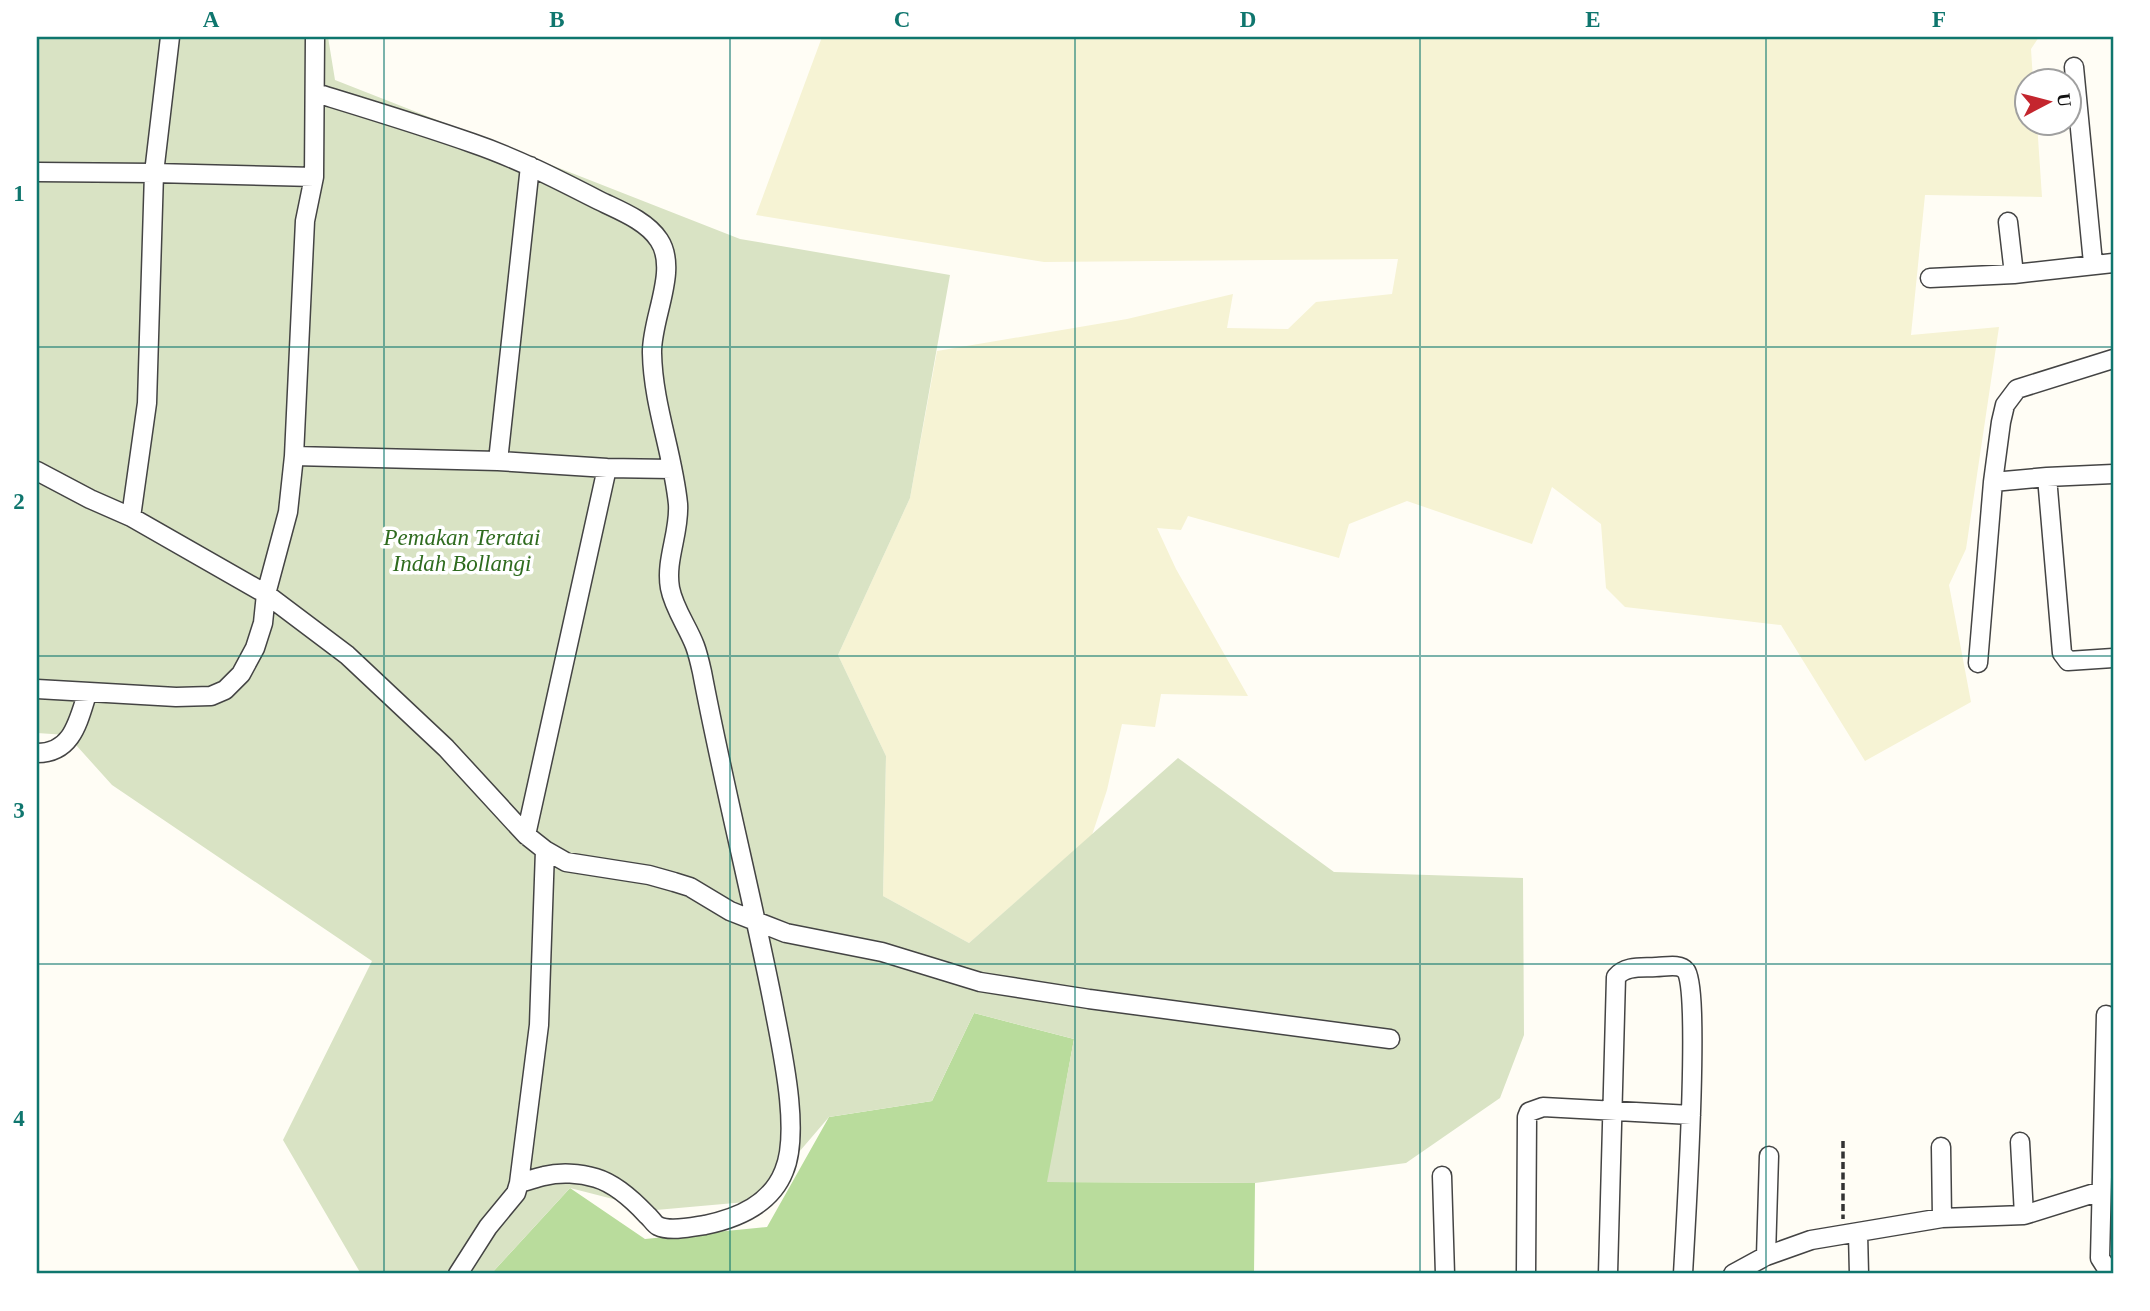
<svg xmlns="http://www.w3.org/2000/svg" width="2150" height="1311" viewBox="0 0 2150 1311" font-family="'Times New Roman',serif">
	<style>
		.farmland { fill: #f6f3d4 }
		.forest { fill: #b9dc9c }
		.cemetery { fill: #d9e3c4 }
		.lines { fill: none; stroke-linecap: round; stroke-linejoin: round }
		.minor-casing { stroke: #444; stroke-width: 21 }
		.path { stroke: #333; stroke-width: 3.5; stroke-dasharray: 7 3.5; stroke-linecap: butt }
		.minor { stroke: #fff; stroke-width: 18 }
		.grid { fill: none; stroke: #0f766e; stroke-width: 2; stroke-opacity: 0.55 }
		.labels { text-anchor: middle; stroke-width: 7; stroke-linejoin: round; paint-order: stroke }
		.park-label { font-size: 23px; font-style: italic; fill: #2f6b1f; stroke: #fff }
		.neatline { fill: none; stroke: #0f766e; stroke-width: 2.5 }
		.grid-label { font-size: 23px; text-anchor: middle; font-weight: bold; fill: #0f766e }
	</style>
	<rect width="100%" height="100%" fill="#fffdf5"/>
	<!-- farmland -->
	<path class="farmland" d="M822,37H2039L2031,49L2033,80H2028V122L2037,123L2042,197L1925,195L1911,335L1999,327L1966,549L1949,585L1971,702L1865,761L1781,625L1625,607L1606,588L1601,524L1552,487L1532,544L1407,501L1349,524L1339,558L1188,516L1181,530L1157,528L1176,569L1248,696L1161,694L1155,727L1122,724L1107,790L1092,835L969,943L883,896L886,756L838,655L910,498L937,351L1127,319L1233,294L1227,328L1288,329L1316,302L1392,294L1398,259L1044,262L756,215Z"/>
	<!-- forest -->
	<path class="forest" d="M974,1013L1074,1039L1048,1182L1255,1183L1254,1274H491L570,1188L645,1239L767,1227L829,1117L932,1101Z"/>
	<!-- cemetery -->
	<path class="cemetery" d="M37,37H328L335,80L740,239L950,275L910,498L838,655L886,756L883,896L969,943L1178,758L1334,872L1523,878L1524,1035L1500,1098L1406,1163L1255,1183L1047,1182L1074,1039L974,1013L932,1101L829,1117L757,1201L656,1210L570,1188L491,1274H361L283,1140L372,961L112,785L67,735L37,733Z"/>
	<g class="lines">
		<!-- minor casing -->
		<g class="minor-casing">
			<path id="minor" d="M2074,67L2093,263
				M316,93C368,109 421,125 472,143C516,158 557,179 598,200C618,210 646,220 659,240C679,270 651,319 652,353C653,405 673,453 678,504C680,532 665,560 670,588C674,609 688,627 695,646C698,654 700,663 702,672C723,783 751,892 773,1003C781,1046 801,1131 784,1171C771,1204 739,1218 705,1225C692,1227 670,1232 658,1226C654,1224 651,1218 647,1215C633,1200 616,1184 596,1178C580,1173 560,1172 544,1176C535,1178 528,1181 519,1183L516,1193L488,1227L458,1274
				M37,172L154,173L314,177
				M2008,222L2014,274
				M1930,278L2014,274L2113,263
				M294,456L498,461L607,468L672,469
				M498,461L530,166
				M37,471L90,499L131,517L266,594L347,655L446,748L526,835L545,850L566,862L649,875L674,882L690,887L730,911L786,933L882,952L980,982L1089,999L1390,1039
				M2047,477L2113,474
				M1993,482L2047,477L2062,653L2068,661L2113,658
				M131,517L147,403L154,173L170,37
				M1978,663L1993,482L2001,422L2005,405L2017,389L2113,359
				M37,689L176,697L211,696L225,690L241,674L255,648L263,623L266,594L288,512L294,456L305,221L314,177L315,37
				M37,753C72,753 78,722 87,694
				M526,835L607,468
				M2106,1015L2100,1258L2107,1269L2113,1271
				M2020,1142L2024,1215
				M1941,1147L1942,1218
				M1442,1176L1445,1274
				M519,1183L539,1025L545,850
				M1858,1233L1859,1274
				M1766,1256L1769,1156
				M1526,1274L1527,1117L1529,1112L1543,1107L1691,1115
				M1608,1274L1616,977C1626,965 1642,968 1656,967C1665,967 1680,963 1686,971C1701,988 1685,1236 1683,1274
				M1733,1274L1766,1256L1811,1240L1942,1218L2024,1215L2101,1191"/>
		</g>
		<!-- path -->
		<path class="path" d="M1843,1141V1219"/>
		<!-- minor -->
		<use href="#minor" class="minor"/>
	</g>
	<!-- grid -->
	<path class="grid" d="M384,37V1274M730,37V1274M1075,37V1274M1420,37V1274M1766,37V1274M37,347H2113M37,656H2113M37,964H2113"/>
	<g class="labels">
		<!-- park labels -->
		<g class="park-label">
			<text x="462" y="545">Pemakan Teratai<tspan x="462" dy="26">Indah Bollangi</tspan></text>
		</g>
	</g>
	<!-- border -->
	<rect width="2150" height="1311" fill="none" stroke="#ffffff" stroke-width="77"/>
	<!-- north arrow -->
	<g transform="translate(2048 102) rotate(83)"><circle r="33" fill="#ffffff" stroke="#a0a0a0" stroke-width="2"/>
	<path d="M0-5L12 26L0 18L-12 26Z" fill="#c4262e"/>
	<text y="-10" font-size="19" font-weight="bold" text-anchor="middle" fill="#111111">U</text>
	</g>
	<rect x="38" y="38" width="2074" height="1234" class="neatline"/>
	<g class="grid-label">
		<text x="211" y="27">A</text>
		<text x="557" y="27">B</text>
		<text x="902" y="27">C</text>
		<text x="1248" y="27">D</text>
		<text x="1593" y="27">E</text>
		<text x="1939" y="27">F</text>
		<text x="19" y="201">1</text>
		<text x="19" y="509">2</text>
		<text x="19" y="818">3</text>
		<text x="19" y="1126">4</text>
	</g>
</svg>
